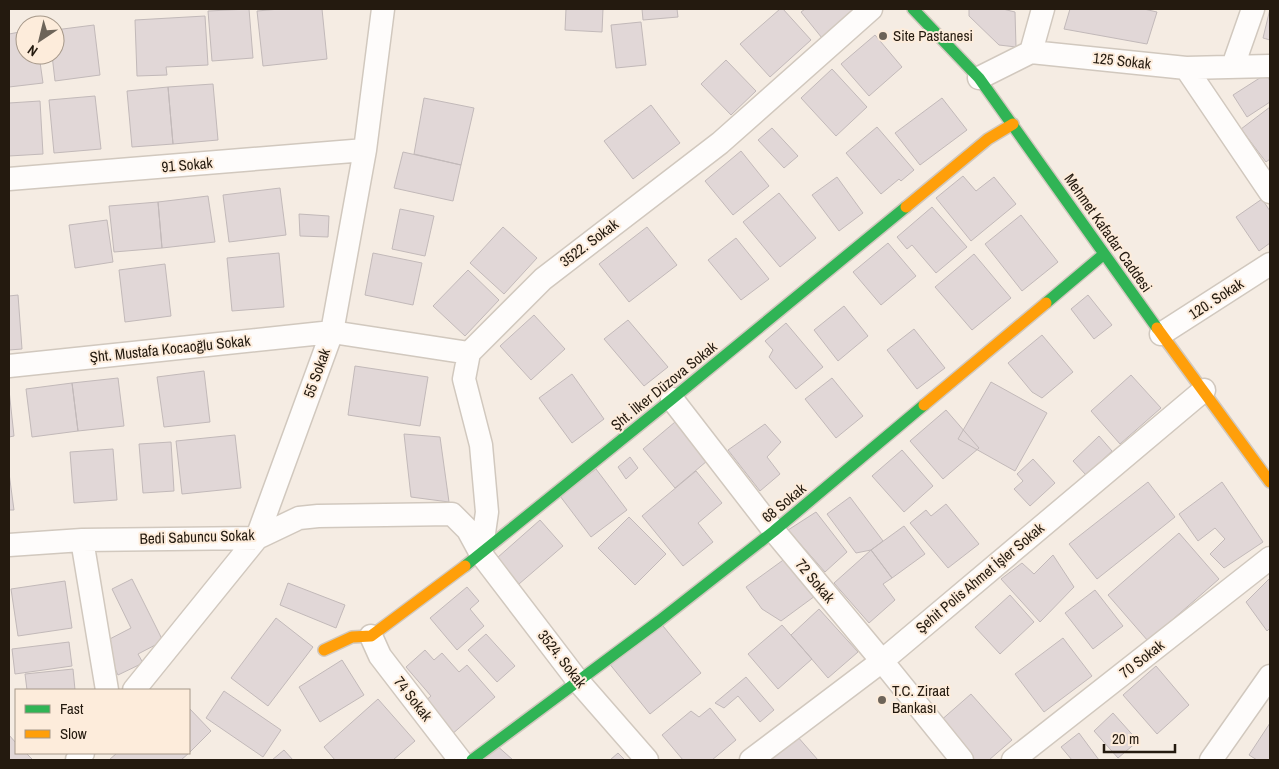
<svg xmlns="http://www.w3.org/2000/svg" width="1279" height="769" viewBox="0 0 1279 769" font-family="'Archivo Narrow',sans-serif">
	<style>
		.building { fill: #e1d7d7; stroke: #c2b9b9 }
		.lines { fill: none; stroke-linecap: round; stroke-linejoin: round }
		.street-casing { stroke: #d1c8be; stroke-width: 25 }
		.fast-casing { stroke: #d1c8be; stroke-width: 14 }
		.slow-casing { stroke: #d1c8be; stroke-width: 14 }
		.street { stroke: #fefcfb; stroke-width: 22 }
		.fast { stroke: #30b455; stroke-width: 11 }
		.slow { stroke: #ff9f0a; stroke-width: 11 }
		.poi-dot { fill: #6d6459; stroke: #fdecdb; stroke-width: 2 }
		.labels { text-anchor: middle; stroke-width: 4; stroke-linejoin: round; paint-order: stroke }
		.poi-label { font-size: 15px; fill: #241a0f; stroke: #fdecdb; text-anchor: start }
		.street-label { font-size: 15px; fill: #241a0f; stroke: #fdecdb }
	</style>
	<rect width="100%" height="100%" fill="#f5ece3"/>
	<!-- building -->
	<path class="building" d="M249,9L253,58L212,61L208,11Z
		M280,9H322L327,59L263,66L257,11Z
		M566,9H603L602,32L565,30Z
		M642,9H677L678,17L643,20Z
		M780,9H783L811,40L770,77L740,44Z
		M805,9H850L853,12L822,38L801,12Z
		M969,9H1003L1015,12L1016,47L999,45L969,16Z
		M1070,9H1144L1157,12L1147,44L1064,29Z
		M1270,9V40L1263,38Z
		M205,16L208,65L166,67L167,75L137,76L135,20Z
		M641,22L646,65L616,68L611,25Z
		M94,25L100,75L55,81L52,55H55V30Z
		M25,31V55H39L43,83L9,87V34Z
		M875,35L902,67L869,96L841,64Z
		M726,60L756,91L731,115L701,84Z
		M832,69L867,107L836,136L801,98Z
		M1266,74L1270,81V102L1247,117L1233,95Z
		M213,84L218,140L173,144L168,87Z
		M168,87L173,144L132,147L127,91Z
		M95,96L101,149L54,153L49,100Z
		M424,98L474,108L461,165L414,154Z
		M942,98L967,130L920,165L895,133Z
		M40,101L43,154L9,156V103Z
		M651,105L680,143L633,179L604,141Z
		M1270,107V159L1266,162L1241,129Z
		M877,127L914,170L901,181L899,179L881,194L846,153Z
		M772,128L798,156L784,168L758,140Z
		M741,151L769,186L733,215L705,181Z
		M403,152L461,165L453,201L394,188Z
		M963,176L976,191L994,177L1016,204L971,241L936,198Z
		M837,177L863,213L839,231L812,195Z
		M280,188L286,235L229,242L223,195Z
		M779,193L816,238L780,267L743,222Z
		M208,196L215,242L162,248L158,202Z
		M1262,199L1270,211V243L1259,251L1236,217Z
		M158,202L162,248L114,252L109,206Z
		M932,207L967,247L936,273L912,245L907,249L897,237Z
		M400,209L434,216L425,256L392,249Z
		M299,214L329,216L328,237L300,236Z
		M1021,215L1058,262L1022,291L985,244Z
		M107,220L113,262L75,268L69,225Z
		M503,227L537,258L504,294L470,263Z
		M647,227L677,265L629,302L599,264Z
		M736,238L769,279L741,300L708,260Z
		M888,243L916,276L881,305L853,272Z
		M279,253L284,307L232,311L227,258Z
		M373,253L422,263L413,305L365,295Z
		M974,254L1011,298L972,330L935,287Z
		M165,264L171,316L125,322L119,270Z
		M468,270L499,300L465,336L433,306Z
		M18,295L22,349L9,350V296Z
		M1088,295L1112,325L1094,339L1071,309Z
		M844,306L868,336L838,361L814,330Z
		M534,315L565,349L531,380L500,346Z
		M628,320L668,367L644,386L604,339Z
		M786,323L823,367L796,389L769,357L773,350L765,341Z
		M914,329L945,368L917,389L887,350Z
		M1042,335L1073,372L1042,398L1032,392L1008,363Z
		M355,366L428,377L420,426L348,415Z
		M204,371L210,422L164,427L157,377Z
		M572,374L604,419L572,443L539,398Z
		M1131,375L1161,408L1120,444L1091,411Z
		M118,378L124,426L78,431L72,383Z
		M832,378L863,416L836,438L805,399Z
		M991,382L1047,413L1015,471L958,439Z
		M72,383L78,431L32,437L26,389Z
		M9,390L14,436L9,437Z
		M946,410L979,448L943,479L910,441Z
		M675,422L707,461L675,488L643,449Z
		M765,424L781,442L767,457L780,474L760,491L728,450Z
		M404,434L440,437L449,502L411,497Z
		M235,435L241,488L182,494L176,441Z
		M1099,436L1112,451L1086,475L1073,461Z
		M171,442L174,491L143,493L139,444Z
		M113,449L117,500L74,503L70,452Z
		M902,450L933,486L904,512L872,476Z
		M630,457L638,468L626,479L618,467Z
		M1033,459L1055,483L1030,506L1014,489L1023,481L1017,474Z
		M596,469L627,510L591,537L560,496Z
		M696,471L722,503L698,523L713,542L683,566L642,516Z
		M9,473L14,510H9Z
		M1148,482L1175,517L1097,579L1069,544Z
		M1222,482L1263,542L1224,568L1210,554L1225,539L1215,528L1198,541L1179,514Z
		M850,497L883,541L871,550L856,553L827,514Z
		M946,504L979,544L948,568L910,523L926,510L931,516Z
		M816,512L847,552L825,572L788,530Z
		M629,517L666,554L635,585L598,548Z
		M540,520L563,546L519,584L497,558Z
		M904,526L925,554L892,578L871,550Z
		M1179,533L1219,579L1148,641L1108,595Z
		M871,550L892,578L883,584L895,600L869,623L834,583Z
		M1053,555L1074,587L1040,622L1001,579L1022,563L1034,574Z
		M786,558L815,596L781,621L762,609L746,587Z
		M1270,578V628L1267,631L1246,602Z
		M132,579L163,641L138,654L143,663L118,675L102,643L131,628L112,589Z
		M65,581L72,628L18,636L11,589Z
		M288,583L345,605L336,628L280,605Z
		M467,587L479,601L470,609L484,626L457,650L430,618Z
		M1095,590L1123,626L1093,649L1065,613Z
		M1010,595L1034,622L1000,654L975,627Z
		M819,609L858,652L828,678L791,635Z
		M276,618L313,647L268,706L231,678Z
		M659,621L701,673L650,714L608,662Z
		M782,625L812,659L778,689L748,654Z
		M486,634L515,666L497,682L468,650Z
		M1063,638L1092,676L1044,712L1015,674Z
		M69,642L72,666L15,674L12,649Z
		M425,650L434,660L442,653L459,672L467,665L495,697L451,735L423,703L431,696L406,667Z
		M342,660L364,695L320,722L299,687Z
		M1156,666L1189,705L1157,734L1123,695Z
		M73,669L75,690H27L25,674Z
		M746,677L774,710L760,722L738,696L724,708L715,703Z
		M224,691L281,730L263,757L206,718Z
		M971,694L1012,740L989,760H972L939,722Z
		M378,699L415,741L393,760H335L324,747Z
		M189,708L211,731L189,753Z
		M710,708L736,740L712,760H683L662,735L691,711L699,717Z
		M1113,713L1138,741L1118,758L1094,731Z
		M1270,723V760H1257L1249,755Z
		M1079,733L1099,760H1072L1061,747Z
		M9,735L16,743V753H26L33,760H9Z
		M797,736L818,760H769Z
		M495,744L513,760H481Z
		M284,750L293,760H272Z
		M117,753H189L181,760H109Z
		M618,753L625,760H610Z"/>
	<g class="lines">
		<!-- street casing -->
		<g class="street-casing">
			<path id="street" d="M1031,52L1043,9
				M1233,66L1253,9
				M1186,68L1270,192
				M979,78L1031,52L1186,68L1270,66
				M9,179L365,150
				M1161,334L1270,264
				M9,366L332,332L469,353
				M672,399L774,531L882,661L962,760
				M82,540L107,690
				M9,545L82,540L257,538L299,518L318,516L452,514L468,530L481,554L578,681L647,760
				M481,554L487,512L481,445L464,379L469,353L543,279L720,143L871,9
				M371,636L380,656L460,760
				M134,690L257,538L260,529L332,332L365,150L383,9
				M77,760L83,753
				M751,760L882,661L1204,390
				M1013,760L1270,558
				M1211,760L1270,676"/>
		</g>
		<!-- fast casing -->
		<g class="fast-casing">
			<path id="fast" d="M913,9L979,78L1157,328
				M1046,303L1104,254
				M465,566L672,399L906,207
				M472,760L659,621L774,531L924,405"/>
		</g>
		<!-- slow casing -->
		<g class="slow-casing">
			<path id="slow" d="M906,207L988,139L1013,124
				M1157,328L1270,482
				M924,405L1046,303
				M324,650L352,637L371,636L465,566"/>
		</g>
		<!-- street -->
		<use href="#street" class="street"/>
		<!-- fast -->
		<use href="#fast" class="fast"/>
		<!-- slow -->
		<use href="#slow" class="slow"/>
	</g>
	<!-- markers -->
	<g class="poi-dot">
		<circle cx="883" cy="36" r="5"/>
		<circle cx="882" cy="700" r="5"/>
	</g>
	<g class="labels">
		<!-- poi labels -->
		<g class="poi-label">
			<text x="893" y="41">Site Pastanesi</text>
			<text x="892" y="696">T.C. Ziraat<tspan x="892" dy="17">Bankası</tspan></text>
		</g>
		<!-- street labels -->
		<g class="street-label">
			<text transform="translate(1122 61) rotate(6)" y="5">125 Sokak</text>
			<text transform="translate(187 165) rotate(-5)" y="5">91 Sokak</text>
			<text transform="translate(1108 233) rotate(55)" y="5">Mehmet Kafadar Caddesi</text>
			<text transform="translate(589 243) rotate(-37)" y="5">3522. Sokak</text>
			<text transform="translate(1216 299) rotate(-33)" y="5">120. Sokak</text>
			<text transform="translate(170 349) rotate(-6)" y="5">Şht. Mustafa Kocaoğlu Sokak</text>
			<text transform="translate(317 373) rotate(-70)" y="5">55 Sokak</text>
			<text transform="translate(664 386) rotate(-39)" y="5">Şht. İlker Düzova Sokak</text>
			<text transform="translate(784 503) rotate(-40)" y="5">68 Sokak</text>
			<text transform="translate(197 537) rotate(-2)" y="5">Bedi Sabuncu Sokak</text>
			<text transform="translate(980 578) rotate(-40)" y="5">Şehit Polis Ahmet İşler Sokak</text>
			<text transform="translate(815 581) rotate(50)" y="5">72 Sokak</text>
			<text transform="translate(562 659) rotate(52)" y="5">3524. Sokak</text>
			<text transform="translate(1142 659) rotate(-38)" y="5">70 Sokak</text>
			<text transform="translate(413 699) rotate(52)" y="5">74 Sokak</text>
		</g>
	</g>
	<!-- border -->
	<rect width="1279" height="769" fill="none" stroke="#241a0f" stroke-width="20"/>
	<!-- legend -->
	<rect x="15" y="689" width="175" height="65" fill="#fdecdb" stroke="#a69889"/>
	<rect x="25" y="705" width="25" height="8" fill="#30b455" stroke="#a69889"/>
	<text x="60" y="714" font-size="15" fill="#241a0f">Fast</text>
	<rect x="25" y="730" width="25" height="8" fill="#ff9f0a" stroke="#a69889"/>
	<text x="60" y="739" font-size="15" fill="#241a0f">Slow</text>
	<!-- north arrow -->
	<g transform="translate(40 40) rotate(215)"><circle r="24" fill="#fdecdb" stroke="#a69889"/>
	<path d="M0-4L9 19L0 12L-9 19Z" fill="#6d6459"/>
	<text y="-8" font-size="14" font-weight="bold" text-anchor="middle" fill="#241a0f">N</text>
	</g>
	<!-- scale -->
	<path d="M1104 744v8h71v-8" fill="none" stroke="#241a0f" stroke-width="2.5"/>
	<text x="1112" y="744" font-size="15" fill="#241a0f" stroke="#fdecdb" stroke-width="4" paint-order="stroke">20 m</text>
</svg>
